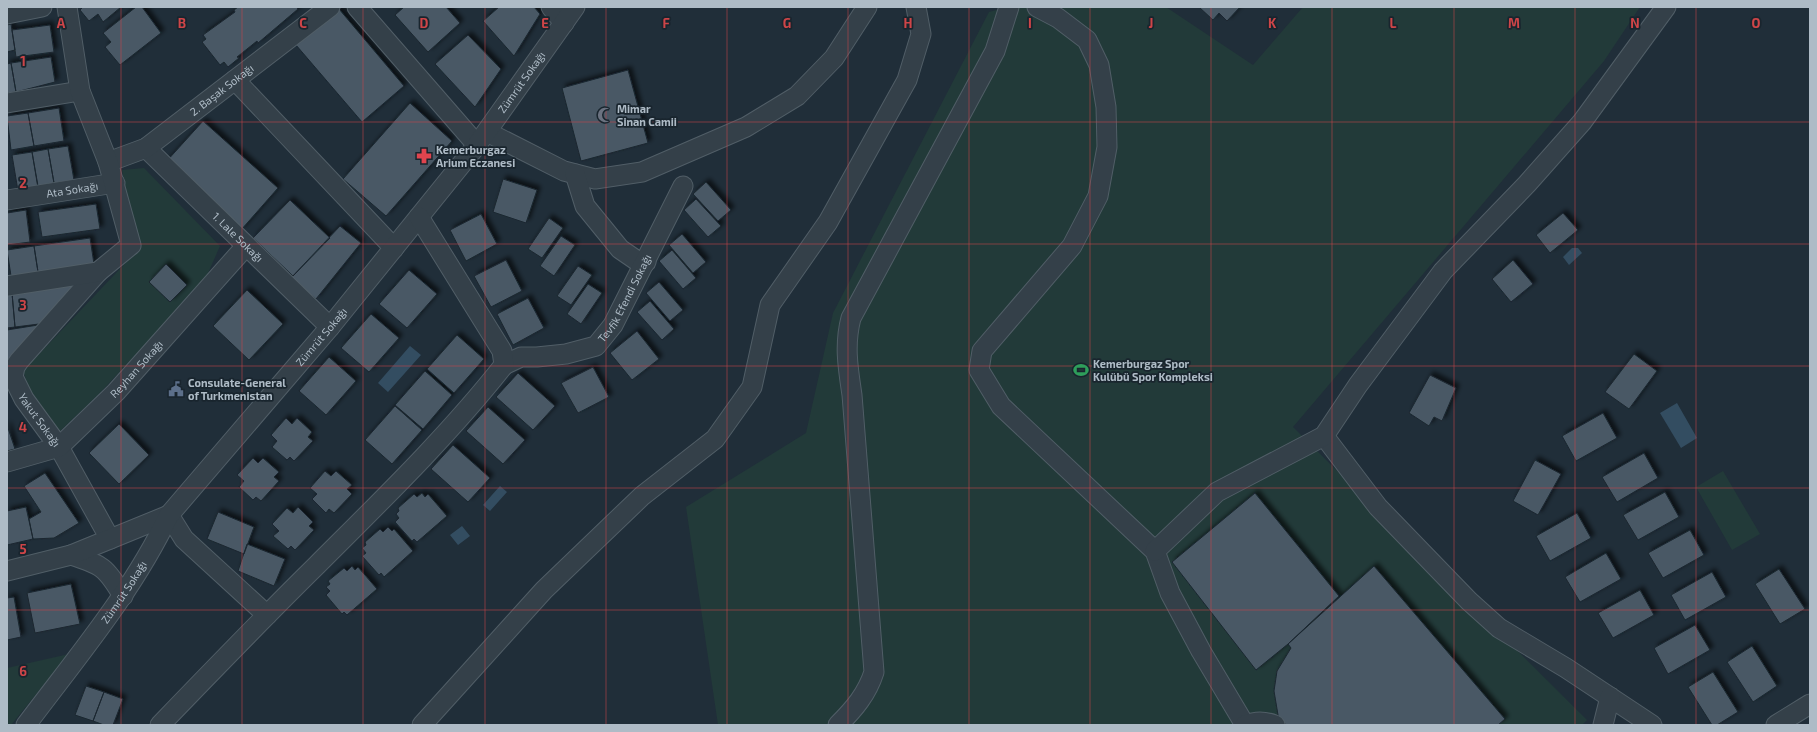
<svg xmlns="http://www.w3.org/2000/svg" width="1817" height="732" viewBox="0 0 1817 732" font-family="'Exo 2',sans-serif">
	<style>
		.green { fill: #223a39 }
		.water { fill: #334d61 }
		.building { fill: #485965; stroke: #1b2730; filter: url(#shadow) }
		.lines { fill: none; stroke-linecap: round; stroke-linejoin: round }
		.minor-casing { stroke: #515e67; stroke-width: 21 }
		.minor { stroke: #344049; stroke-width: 19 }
		.grid { fill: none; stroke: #ce4548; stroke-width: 1; stroke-opacity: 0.55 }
		.labels { text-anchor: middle; stroke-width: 3.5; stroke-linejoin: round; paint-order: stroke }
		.street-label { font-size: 11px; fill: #aebbc6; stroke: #19252e }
		.poi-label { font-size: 11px; font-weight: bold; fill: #aebbc6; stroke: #19252e; text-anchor: start }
		.grid-label { font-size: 13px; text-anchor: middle; font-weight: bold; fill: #ce4548; stroke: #19252e; stroke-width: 3.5; stroke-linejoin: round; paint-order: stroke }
	</style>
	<defs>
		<filter id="shadow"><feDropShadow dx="3.5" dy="-3.5" stdDeviation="2" flood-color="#0009"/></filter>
	</defs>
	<rect width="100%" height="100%" fill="#202e39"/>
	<!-- green -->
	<path class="green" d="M1008,7H1166L1253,65L1303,7H1640L1604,61L1293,427L1587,720L1582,725H718L686,507L806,433L833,313L989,12Z
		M144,168L220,246L205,280L98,395L59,432L32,397L23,371L136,252L122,170Z
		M1723,471L1760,534L1732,550L1696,487Z
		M69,654L11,725H7V668Z"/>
	<!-- water -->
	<path class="water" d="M1572,248H1578L1582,253L1569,265L1563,257Z
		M410,346L421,355L388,392L378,383Z
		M1677,403L1697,438L1681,448L1660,413Z
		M500,486L507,492L490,511L483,505Z
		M462,526L470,536L458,545L450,535Z"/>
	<!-- building -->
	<path class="building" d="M83,7H121L103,22L98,14L89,21L80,10Z
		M136,7H142L161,33L120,65L105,47L111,42L103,33Z
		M238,7H296L298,9L258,43L257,41L237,57L239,58L228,67L224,62L220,65L202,42L206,39L203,35L235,12L234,10Z
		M404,7H446L460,23L428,52L395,15Z
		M499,7H534L540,14L514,56L483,21Z
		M1199,7H1240L1227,21L1219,13L1213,20Z
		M339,9L404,86L362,122L296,45Z
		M11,24L15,50L7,52V25Z
		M50,25L54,52L16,57L12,30Z
		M468,35L501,69L475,107L435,64Z
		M51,57L55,82L16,92L11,63Z
		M11,63L16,92L7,93V64Z
		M628,70L648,143L581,161L562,88Z
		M410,103L452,141L386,216L343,179Z
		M59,108L64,141L34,146L28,113Z
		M28,113L34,146L11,150L7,116Z
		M203,121L278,188L241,230L165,163Z
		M68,146L74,180L54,183L48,149Z
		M48,149L54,183L38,186L32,152Z
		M32,152L38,188L18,191L12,155Z
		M503,179L537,190L526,223L493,212Z
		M706,182L731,210L718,221L693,194Z
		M696,199L721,226L708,237L684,210Z
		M290,200L330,238L293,276L253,238Z
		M96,204L100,229L42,237L38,212Z
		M26,210L30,242L7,245V213Z
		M1563,213L1578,230L1550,253L1536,235Z
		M481,214L497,244L466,261L450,230Z
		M549,218L563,228L542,258L528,249Z
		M340,226L361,243L316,299L290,279Z
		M682,234L706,262L693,273L669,245Z
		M561,236L575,245L554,276L540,266Z
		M90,238L94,264L38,272L34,246Z
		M34,246L38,272L11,276L7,250Z
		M672,250L696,278L683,289L659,261Z
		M506,260L522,291L491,307L474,276Z
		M1513,260L1533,284L1511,302L1492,279Z
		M166,264L187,285L170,302L149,282Z
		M578,266L592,275L571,305L557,296Z
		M409,270L437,294L407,328L379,304Z
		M659,282L683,310L670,321L646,293Z
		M86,283L39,324L15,327L12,293Z
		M588,284L602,293L581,324L567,314Z
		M247,290L283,324L249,360L213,326Z
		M12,293L15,327L7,328V294Z
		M528,298L544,328L513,345L497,314Z
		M650,301L674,329L662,340L637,312Z
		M371,314L399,338L369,372L341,348Z
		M38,325L16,358L7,359V330Z
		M637,331L659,359L632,380L610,353Z
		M457,335L484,359L454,393L427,369Z
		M1634,354L1657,371L1629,409L1605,392Z
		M329,357L356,381L326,415L299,391Z
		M593,367L609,397L578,413L561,383Z
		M425,371L452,395L423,429L395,405Z
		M518,373L555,406L533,430L496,397Z
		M1430,375L1456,388L1442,421L1434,417L1429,426L1409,413Z
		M395,406L422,430L392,464L365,440Z
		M488,407L525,440L503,464L466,431Z
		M1603,413L1617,438L1576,461L1562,436Z
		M286,418L292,424L297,418L312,432L308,437L313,441L294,461L290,457L287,460L272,447L277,441L271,435Z
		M119,424L149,455L119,484L89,453Z
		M7,425L15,449L7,451Z
		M453,445L490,478L468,502L431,469Z
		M1644,453L1658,478L1617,502L1602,477Z
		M253,458L258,463L263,458L279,472L274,477L279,481L261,501L256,497L253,500L239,487L244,481L237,475Z
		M1535,460L1561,474L1538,515L1513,501Z
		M325,471L331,476L336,471L352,485L347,489L352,494L334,513L329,509L326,513L312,499L317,494L310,488Z
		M45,473L79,523L54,538L33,539L29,519L41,512L24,486Z
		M1665,492L1679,517L1638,540L1623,515Z
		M422,493L425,497L428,494L447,516L417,542L414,539L412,541L395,522L399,518L396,514L399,511L398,508L414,494L417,497Z
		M1255,493L1339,596L1288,644L1256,670L1172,562Z
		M26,507L33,539L7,545V511Z
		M298,507L313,522L309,526L314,530L295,550L291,546L288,549L273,536L279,531L272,524L287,508L293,513Z
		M218,512L254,527L244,554L207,539Z
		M1577,513L1591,538L1550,561L1536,536Z
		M388,527L392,531L394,529L413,551L384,577L381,573L379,575L362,556L366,553L362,548L366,545L365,542L380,529L383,532Z
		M1690,530L1704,555L1663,578L1648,553Z
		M247,544L285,559L274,586L238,571Z
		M1606,553L1621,579L1580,602L1565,577Z
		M352,566L355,570L358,567L377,589L347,615L344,612L342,614L326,595L330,591L326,587L330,584L328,581L344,568L347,571Z
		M1374,566L1505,719L1498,725H1286L1278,715L1274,691L1277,671L1291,648L1288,644Z
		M1779,569L1805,609L1780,624L1755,584Z
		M1712,572L1726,597L1685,620L1671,595Z
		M71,584L80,624L35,633L27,593Z
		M1640,590L1654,615L1613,638L1598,613Z
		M14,597L21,637L7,640V598Z
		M1695,625L1710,650L1668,674L1654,648Z
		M1752,646L1777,686L1753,702L1727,662Z
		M1713,672L1738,712L1717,725H1712L1688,687Z
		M86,686L104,692L93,721L75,715Z
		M104,692L123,699L113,725H104L93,721Z"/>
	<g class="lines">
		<!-- minor casing -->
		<g class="minor-casing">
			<g id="minor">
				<path d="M357,7L477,145"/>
				<path d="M551,7L564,23"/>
				<path d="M1037,7L1058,18L1087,40L1099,65L1106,107L1107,147L1098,196L1072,246L982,351L979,370L1001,406L1155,551L1170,593L1201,651L1245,725"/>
				<path d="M7,14L42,7"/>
				<path d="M235,80L394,248"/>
				<path d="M7,103L80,91"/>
				<path d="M487,132L564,171L595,179L642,172L746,127L797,96L834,58L867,7"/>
				<path id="s1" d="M146,148L330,327"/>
				<path id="s2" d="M108,162L146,148L330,7"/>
				<path d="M575,174L585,206L620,249L636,260L646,262"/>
				<path id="s3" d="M7,200L115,183"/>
				<path id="s4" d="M98,272L19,361L15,367L13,377L24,399L59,447L110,539"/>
				<path d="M7,286L98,272L131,245L108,162L80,91L67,7"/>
				<path id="s5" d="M504,365L521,357H537L566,354L596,346L613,325L683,186"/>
				<path d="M1324,436L1378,507L1469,601L1499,628L1566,668L1652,725"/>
				<path id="s6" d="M7,462L59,447L116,392L246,246"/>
				<path d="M169,515L184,539L267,615"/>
				<path d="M1155,551L1217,492L1324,436L1358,385L1443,271L1527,184L1582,122L1666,7"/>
				<path d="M71,555C102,565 106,567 123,596"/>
				<path d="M7,571L71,555L169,515"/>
				<path id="s7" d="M26,725C77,657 133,591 169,515L330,327L477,145L575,7"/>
				<path d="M160,725C212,671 264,617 317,565C381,501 448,436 504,365L502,351L419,217"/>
				<path d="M422,725L544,590L642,496L715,439L752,387L770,305L828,222L907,80L921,34L916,7"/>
				<path d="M838,725C854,709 867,694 874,672L852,395C848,368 844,345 851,318L995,51L1009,7"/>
				<path d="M1245,725C1256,721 1264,721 1275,725"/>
				<path d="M1603,725L1610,697"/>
				<path d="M1776,725L1810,704"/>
			</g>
		</g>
		<!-- minor -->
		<use href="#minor" class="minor"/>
	</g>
	<!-- grid -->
	<path class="grid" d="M121,7V725M242,7V725M363,7V725M485,7V725M606,7V725M727,7V725M848,7V725M969,7V725M1090,7V725M1211,7V725M1332,7V725M1454,7V725M1575,7V725M1696,7V725M7,122H1810M7,244H1810M7,366H1810M7,488H1810M7,610H1810"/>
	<!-- icons -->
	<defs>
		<g id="mosque-bare" transform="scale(1.2)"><path d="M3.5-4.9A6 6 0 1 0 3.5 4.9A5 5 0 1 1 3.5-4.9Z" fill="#6b7280" stroke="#19252e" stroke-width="2.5" paint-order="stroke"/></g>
		<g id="pharmacy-bare" transform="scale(1.2)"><path d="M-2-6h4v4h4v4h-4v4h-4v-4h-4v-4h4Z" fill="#e0444e" stroke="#19252e" stroke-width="2.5" paint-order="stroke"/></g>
		<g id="stadium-bare" transform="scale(1.2)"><path d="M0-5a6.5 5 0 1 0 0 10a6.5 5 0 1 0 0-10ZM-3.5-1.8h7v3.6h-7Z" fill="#2e9e5b" stroke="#19252e" stroke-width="2.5" paint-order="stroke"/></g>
		<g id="civic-bare" transform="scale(1.2)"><path d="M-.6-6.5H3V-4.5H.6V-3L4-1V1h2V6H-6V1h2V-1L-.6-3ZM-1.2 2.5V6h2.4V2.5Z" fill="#5c6f8a" stroke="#19252e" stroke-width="2.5" paint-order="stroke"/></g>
	</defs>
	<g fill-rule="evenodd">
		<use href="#mosque-bare" x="605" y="115"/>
		<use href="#pharmacy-bare" x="424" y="156"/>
		<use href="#stadium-bare" x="1081" y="370"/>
		<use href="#civic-bare" x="176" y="389"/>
	</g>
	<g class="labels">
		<!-- street labels -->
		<g class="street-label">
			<text dy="4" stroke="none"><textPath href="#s7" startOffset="813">Zümrüt Sokağı</textPath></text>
			<text dy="4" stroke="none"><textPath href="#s2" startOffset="136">2. Başak Sokağı</textPath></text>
			<text dy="4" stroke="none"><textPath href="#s3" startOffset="66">Ata Sokağı</textPath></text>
			<text dy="4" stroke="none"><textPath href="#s1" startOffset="128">1. Lale Sokağı</textPath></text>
			<text dy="4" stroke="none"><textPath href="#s5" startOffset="151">Tevfik Efendi Sokağı</textPath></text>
			<text dy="4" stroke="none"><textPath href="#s7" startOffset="489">Zümrüt Sokağı</textPath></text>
			<text dy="4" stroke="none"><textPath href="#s6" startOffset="164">Reyhan Sokağı</textPath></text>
			<text dy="4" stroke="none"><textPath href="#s4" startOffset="187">Yakut Sokağı</textPath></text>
			<text dy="4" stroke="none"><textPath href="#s7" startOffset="165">Zümrüt Sokağı</textPath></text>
		</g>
		<!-- poi labels -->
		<g class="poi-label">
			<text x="617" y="113">Mimar<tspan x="617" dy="13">Sinan Camii</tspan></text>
			<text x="436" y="154">Kemerburgaz<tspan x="436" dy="13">Arium Eczanesi</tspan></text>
			<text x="1093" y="368">Kemerburgaz Spor<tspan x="1093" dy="13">Kulübü Spor Kompleksi</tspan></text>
			<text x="188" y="387">Consulate-General<tspan x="188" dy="13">of Turkmenistan</tspan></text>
		</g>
	</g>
	<g class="grid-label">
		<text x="61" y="28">A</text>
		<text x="182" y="28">B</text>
		<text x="303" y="28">C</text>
		<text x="424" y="28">D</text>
		<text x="545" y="28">E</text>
		<text x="666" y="28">F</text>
		<text x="787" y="28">G</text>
		<text x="908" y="28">H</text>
		<text x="1030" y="28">I</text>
		<text x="1151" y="28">J</text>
		<text x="1272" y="28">K</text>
		<text x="1393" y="28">L</text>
		<text x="1514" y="28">M</text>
		<text x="1635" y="28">N</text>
		<text x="1756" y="28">O</text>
		<text x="23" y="66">1</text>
		<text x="23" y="188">2</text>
		<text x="23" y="310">3</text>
		<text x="23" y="432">4</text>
		<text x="23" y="554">5</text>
		<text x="23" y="676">6</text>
	</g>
	<!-- border -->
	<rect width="1817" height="732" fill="none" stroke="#aebbc6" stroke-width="16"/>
</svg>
